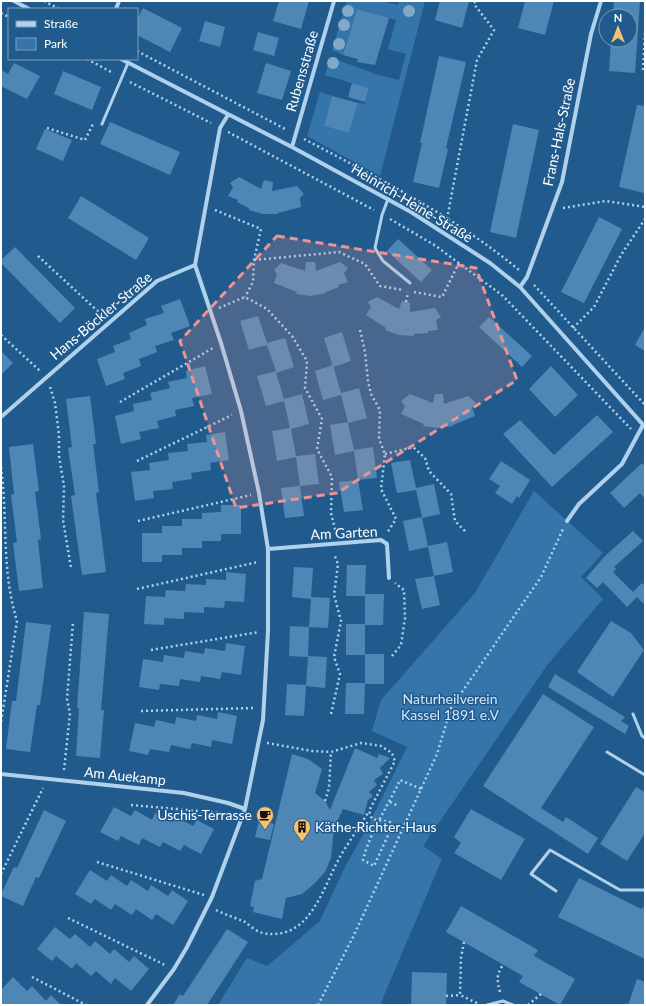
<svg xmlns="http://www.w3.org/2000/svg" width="646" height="1006" viewBox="0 0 646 1006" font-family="Lato,sans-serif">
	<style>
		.green { fill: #3575aa }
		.building { fill: #4e87b6 }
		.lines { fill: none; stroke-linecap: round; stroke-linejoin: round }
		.path { stroke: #afd1ec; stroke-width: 2.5; stroke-dasharray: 2 3; stroke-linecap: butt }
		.lane { stroke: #afd1ec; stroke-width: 3 }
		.street { stroke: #afd1ec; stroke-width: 4 }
		.tree { fill: #83a9c8 }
		.marked { fill: #ea9494; fill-opacity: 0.2; stroke: #ea9494; stroke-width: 3; stroke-dasharray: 8 5; stroke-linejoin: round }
		.labels { text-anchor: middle; stroke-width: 3; stroke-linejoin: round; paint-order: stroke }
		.street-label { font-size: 14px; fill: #fff; stroke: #215b8d }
		.park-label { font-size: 14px; fill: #d4e8f9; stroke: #215b8d }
		.poi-label { font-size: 14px; fill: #fff; stroke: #215b8d; text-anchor: end }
	</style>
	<rect width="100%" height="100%" fill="#215b8d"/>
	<!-- green -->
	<path class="green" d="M347,1H381L398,5L399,1H425L380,176L307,136L320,92L332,96L324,126L349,133L358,103L365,104L369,88L325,75L330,57L378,75L399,80L406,54L388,49L396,20L357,9L343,55L332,50Z
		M534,491L603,553L581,577L603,599L548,664L423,846L442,859L380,1005H218L247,958L267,966L320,921L345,867L369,824L407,747L372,731L381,700L475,593Z"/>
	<!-- building -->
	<path class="building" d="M279,1H309L301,29L273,21Z
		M440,1H469L462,28L435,20Z
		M525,1H554L545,35L518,28Z
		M614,1H640L635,73L609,71L611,40H630V16H613Z
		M143,8L182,28L170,52L137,35V19Z
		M357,9L389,18L375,65L357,62L358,59L343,55Z
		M205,21L225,27L220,47L199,41Z
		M258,32L279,38L274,56L253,50Z
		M439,56L466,62L446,148L448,149L439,188L413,182L422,143H420Z
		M14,63L40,76L27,99L1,86V70L8,74Z
		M266,63L291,71L282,100L257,93Z
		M63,71L101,87L92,110L54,94Z
		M352,83L369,88L365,102L348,97Z
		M332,96L358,103L349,133L324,126Z
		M637,105L645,106L644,193L619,187Z
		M110,122L180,152L170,175L100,144Z
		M513,124L539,130L516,238L490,232Z
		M45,129L72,140L63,161L36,149Z
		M239,177L261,189L264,180L273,182L272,191L297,186L304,194L300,198L301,207L278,213V214H263L249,210V208L237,202L238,200L228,196L233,187L230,183Z
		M81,196L149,238L136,260L68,218Z
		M599,217L622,229L584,303L561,292Z
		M398,239L432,270L421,282L387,251Z
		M15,247L75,308L60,323L1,263V260Z
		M306,262H315L316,271L340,262L348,268L344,273L348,282L338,285L339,287L326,292V293L311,296L296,294L297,292L274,283L277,274L274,270L281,263L305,271Z
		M377,297L399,309L402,301L410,303V312L435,308L441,317L436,320L438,330L428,331V333L414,334V336L399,335L385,330L386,328L366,315L371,307L368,302Z
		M180,299L190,326L171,333L174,340L155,346L157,352L139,359L141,366L123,373L125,379L106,386L97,359L115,352L113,346L131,339L129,333L147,325L145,319L164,313L161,306Z
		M258,316L267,343L285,338L294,367L276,373L284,399L302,394L309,424L291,429L296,456L315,454L319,484L300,486L296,457L277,461L272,431L290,428L284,401L266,406L257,376L276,371L267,345L249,350L240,321Z
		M489,317L532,356L522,367L479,327Z
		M645,327V351L635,345Z
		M342,332L351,361L333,367L324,338Z
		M1,351L13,363L1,375Z
		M333,365L341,393L359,388L367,418L348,423L354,450L373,447L377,478L358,480L354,451L335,455L330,425L348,422L341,395L323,400L315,371Z
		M205,366L212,394L192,398L194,406L175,410L176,416L157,421L159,428L139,432L141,439L121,444L115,416L134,411L133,404L152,400L150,393L170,388L168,382L187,378L186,371Z
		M551,366L578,395L555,417L529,389Z
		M410,394L433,403L435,394H443L444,404L468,396L476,403L472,407L475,416L453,425V426L438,428L423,426L424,424L401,414L405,406L401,401Z
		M90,396L96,444H93L99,492L96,493L106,572L82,575L71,496L75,495L68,448L72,447L66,399Z
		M597,415L613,432L552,487L503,434L520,420L554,455Z
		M225,432L229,460L210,463L211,470L191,473L192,479L172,482L173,489L153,491L154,498L135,501L131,472L150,470L149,463L169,460L168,453L188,451L187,444L207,442L206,435Z
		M33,444L39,491L35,492L41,539L38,540L43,588L19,591L13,543L17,542L11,495L14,494L9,447Z
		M410,460L416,488L434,484L440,514L422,518L428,546L447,542L453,572L434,576L440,605L422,609L415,579L434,576L428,547L409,551L403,521L422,517L416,490L397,493L391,463Z
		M501,461L530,480L519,498L517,496L512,504L495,493L500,486L489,479Z
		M642,463L645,467V499L640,493L624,508L610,493Z
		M358,480L363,510L344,512L339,482Z
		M300,486L304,516L285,518L281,488Z
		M221,505H241V534H221V541H202V548H182V555H162V562H142V533H162V526H182V519H202V513L221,512Z
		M633,531L643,541L614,567L616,569L613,572L633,592L642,583L645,586V605L637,597L627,607L603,582L597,588L586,578L605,556Z
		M347,565H366L365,594H384L383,625H365V655H346V624H365V596H346Z
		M294,567L313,568L311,597L330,598L328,628L309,627L308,656L327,657L325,688L306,686L304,716L285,715L287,684L306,685L308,657L289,656L290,626L309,627L311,599L292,597Z
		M226,572L246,574L244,602L225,601L224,608L204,607V613L184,612V619L164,618V625L144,624L146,596L165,597L166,590L185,591L186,584L206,585V579L226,580Z
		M84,612L109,614L101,710H104L100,758L76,756L79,708H77Z
		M611,621L631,633L644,650L613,697L577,672Z
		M26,622L51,625L40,705H37L30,752L6,749L12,701H16Z
		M226,643L245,646L241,675L222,672L220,679L201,676L200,682L180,679L179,686L160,684L159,690L139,687L143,659L163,662L164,655L184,658L185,651L204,654L205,648L225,651Z
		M365,654H384V684H365L364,714H345L346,683H365Z
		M555,674L625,717L621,721L629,726L625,734L548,687Z
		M543,694L594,727L541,808L563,822L566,817L598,838L588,854L483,786Z
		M218,712L237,716L232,744L212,740L211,747L192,743L190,749L171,745L169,752L150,749L148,755L129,751L135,723L154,727L156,720L175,724L176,717L196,721L197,715L217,719Z
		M355,748L377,758L379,754L390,758L380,768L383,774L374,780L377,785L369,792L373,796L368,800L364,815L343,809L334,828L331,858L325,872L314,884L302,894L286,898L282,919L253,912L254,907L250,906L255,881L262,879L292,754L308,759L322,769L315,793L325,801L330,810Z
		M636,787L645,792V833L627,861L600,844Z
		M114,807L131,816L135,810L152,820L155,813L173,822L176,817L193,826L197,820L214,829L201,854L184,845L180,851L163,842L160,847L142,838L139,845L121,836L118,841L100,832Z
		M471,809L525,839L501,880L454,853L461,843L454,837Z
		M44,810L66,821L39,878L36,877L23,906L1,896V894L14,867L17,868Z
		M259,820L274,824L270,840L255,837Z
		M90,870L107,881L111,875L127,886L131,880L148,891L151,885L168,896L172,890L188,901L173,925L156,914L152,920L136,909L132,915L115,904L111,910L95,899L91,904L75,894Z
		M579,878L641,909L645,906V959L558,917Z
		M461,906L538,950L534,956L575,979L560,1005L519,982L523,976L446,932Z
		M55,927L70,939L75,934L90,947L95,941L110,954L114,949L129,962L134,956L149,969L131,991L115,978L111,984L96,971L91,976L76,963L72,969L56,956L52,961L37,949Z
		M227,929L248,942L207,1005H173L180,994L183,996Z
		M412,972L447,973L446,1005H411Z
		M13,977L27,991L32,986L46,1001L51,995L61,1005H1V990Z
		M637,979L645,982V1005H628Z"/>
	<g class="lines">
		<!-- path -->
		<path class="path" d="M44,1L59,9
			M1,13L9,17
			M137,51L287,130
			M87,59L113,73
			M643,70L645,32
			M130,82L211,123
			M47,128L85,140L93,124
			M228,132L374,210
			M304,139C378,178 454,216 519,270
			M563,208L606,201L645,207
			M215,210L261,229L254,260L253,282L245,297
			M390,219L436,246L503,296L631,429
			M447,219L477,60L494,30L474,4L475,1
			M38,256L103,316
			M254,260L339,252L365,264L380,286L403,290
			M534,285L645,405
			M414,292L442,297L459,263
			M406,302L408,292
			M219,308L245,297L267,309L292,336L307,361L305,388L322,419L317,449L332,477L331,513L336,533
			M573,328L594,307L621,255L645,219
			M360,330L365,352L368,381L371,394L380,410L379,439L385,454L381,489L396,519L387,533
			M1,335L40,371
			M50,387L55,403L59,435V456L64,486L63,520L71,568
			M120,402L213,348
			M385,454L413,447L425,458L429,471L451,494L455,521L467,533
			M137,461L232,415
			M1,467C8,518 1,570 17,621L1,722
			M138,521L251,495
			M137,589L258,562
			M151,650L259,632
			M392,656L401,645L405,618L404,590L395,583
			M141,711L254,708
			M331,714L340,674L334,657L341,621L334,595L338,564L334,554
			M267,743L312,751L331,752L361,743L381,746L392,753L395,761L369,811L372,819L390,822V831L374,866L363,860C370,832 388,806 400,780L421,789
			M64,770L70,713L67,699L73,622
			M325,801L329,788L331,752
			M390,802L398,806
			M131,805L222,813
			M97,862L204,895
			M1,874L43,788
			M216,910C226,915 236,918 245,922C250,926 257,932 263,933C311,942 323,886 341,855C350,840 360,826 369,811
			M68,918L165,965
			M464,942L461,958L460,995L479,1004
			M32,977L86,1005
			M500,992C497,981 496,975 503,965
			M446,996L460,995
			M318,1005L354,935L437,754L451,708L541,577L563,529
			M528,1005L541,994"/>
		<!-- lane -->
		<path class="lane" d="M102,124L128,63
			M388,199L382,215L375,248L383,261L410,283
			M633,714L642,736L645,738
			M607,752L645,775
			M556,891L531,874L550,850L620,890H645
			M487,1005L503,1001L513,1005"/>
		<!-- street -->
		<path class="street" d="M14,1L29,9
			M116,9L119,1
			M121,59L292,147L411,212L490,263L520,287L645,427
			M292,147L334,1
			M520,287L527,277L562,182L591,34L601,1
			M1,417L157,281L195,265
			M567,521L579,504L622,464L643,425
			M268,549L381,540L387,544L389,578
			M1,774L184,793L228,803L245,809
			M147,1005L174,969L187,947L212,897L245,809L263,720L268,631V549L259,493L241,411L221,343L195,265L220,128L228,115"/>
	</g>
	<!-- trees -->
	<g class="tree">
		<circle cx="348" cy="11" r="6"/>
		<circle cx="409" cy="11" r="6"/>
		<circle cx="344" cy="25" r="6"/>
		<circle cx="339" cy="44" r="6"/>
		<circle cx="333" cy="63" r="6"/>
	</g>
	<!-- marked area -->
	<path class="marked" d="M277,236L476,268L517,380L337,493L236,508L180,341Z"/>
	<!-- icons -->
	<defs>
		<g id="cafe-pin" transform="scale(0.9)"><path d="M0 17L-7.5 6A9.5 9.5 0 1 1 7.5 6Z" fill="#f8c371" stroke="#215b8d"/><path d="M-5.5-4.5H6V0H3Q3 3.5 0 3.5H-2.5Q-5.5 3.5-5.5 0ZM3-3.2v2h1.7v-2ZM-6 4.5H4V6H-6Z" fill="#111"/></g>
		<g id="building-pin" transform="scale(0.9)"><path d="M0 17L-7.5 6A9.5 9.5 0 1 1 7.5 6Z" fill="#f8c371" stroke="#215b8d"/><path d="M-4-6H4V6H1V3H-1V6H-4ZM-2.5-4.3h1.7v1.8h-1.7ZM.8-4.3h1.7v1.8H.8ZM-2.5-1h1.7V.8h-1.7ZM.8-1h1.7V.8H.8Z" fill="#111"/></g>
	</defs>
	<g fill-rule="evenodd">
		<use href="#cafe-pin" x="265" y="815"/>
		<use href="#building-pin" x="302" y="827"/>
	</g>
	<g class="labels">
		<!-- street labels -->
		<g class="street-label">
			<text transform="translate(302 71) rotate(-74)" y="5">Rubensstraße</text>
			<text transform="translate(559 132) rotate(-78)" y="5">Frans-Hals-Straße</text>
			<text transform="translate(412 203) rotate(31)" y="5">Heinrich-Heine-Straße</text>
			<text transform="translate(101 316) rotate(-40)" y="5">Hans-Böckler-Straße</text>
			<text transform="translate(344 533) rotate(-3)" y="5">Am Garten</text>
			<text transform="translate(125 776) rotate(6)" y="5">Am Auekamp</text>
		</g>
		<!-- park labels -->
		<g class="park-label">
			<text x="450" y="704">Naturheilverein<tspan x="450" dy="16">Kassel 1891 e.V</tspan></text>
		</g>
		<!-- poi labels -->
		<g class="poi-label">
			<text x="252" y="820">Uschis-Terrasse</text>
			<text x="315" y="832" text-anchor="start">Käthe-Richter-Haus</text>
		</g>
	</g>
	<!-- border -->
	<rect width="646" height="1006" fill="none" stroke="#ffffff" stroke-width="4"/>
	<!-- legend -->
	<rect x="8" y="8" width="130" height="52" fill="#215b8d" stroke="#7a9dbb"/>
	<rect x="16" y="21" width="20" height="6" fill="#afd1ec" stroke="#7a9dbb"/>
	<text x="44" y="28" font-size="12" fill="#ffffff">Straße</text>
	<rect x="16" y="38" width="20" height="12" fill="#3575aa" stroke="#7a9dbb"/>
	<text x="44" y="48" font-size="12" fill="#ffffff">Park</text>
	<!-- north arrow -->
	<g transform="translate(618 28)"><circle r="19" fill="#215b8d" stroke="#7a9dbb"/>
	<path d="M0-3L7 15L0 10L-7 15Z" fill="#f8c371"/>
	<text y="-6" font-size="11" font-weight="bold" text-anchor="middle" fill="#ffffff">N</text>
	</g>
</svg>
